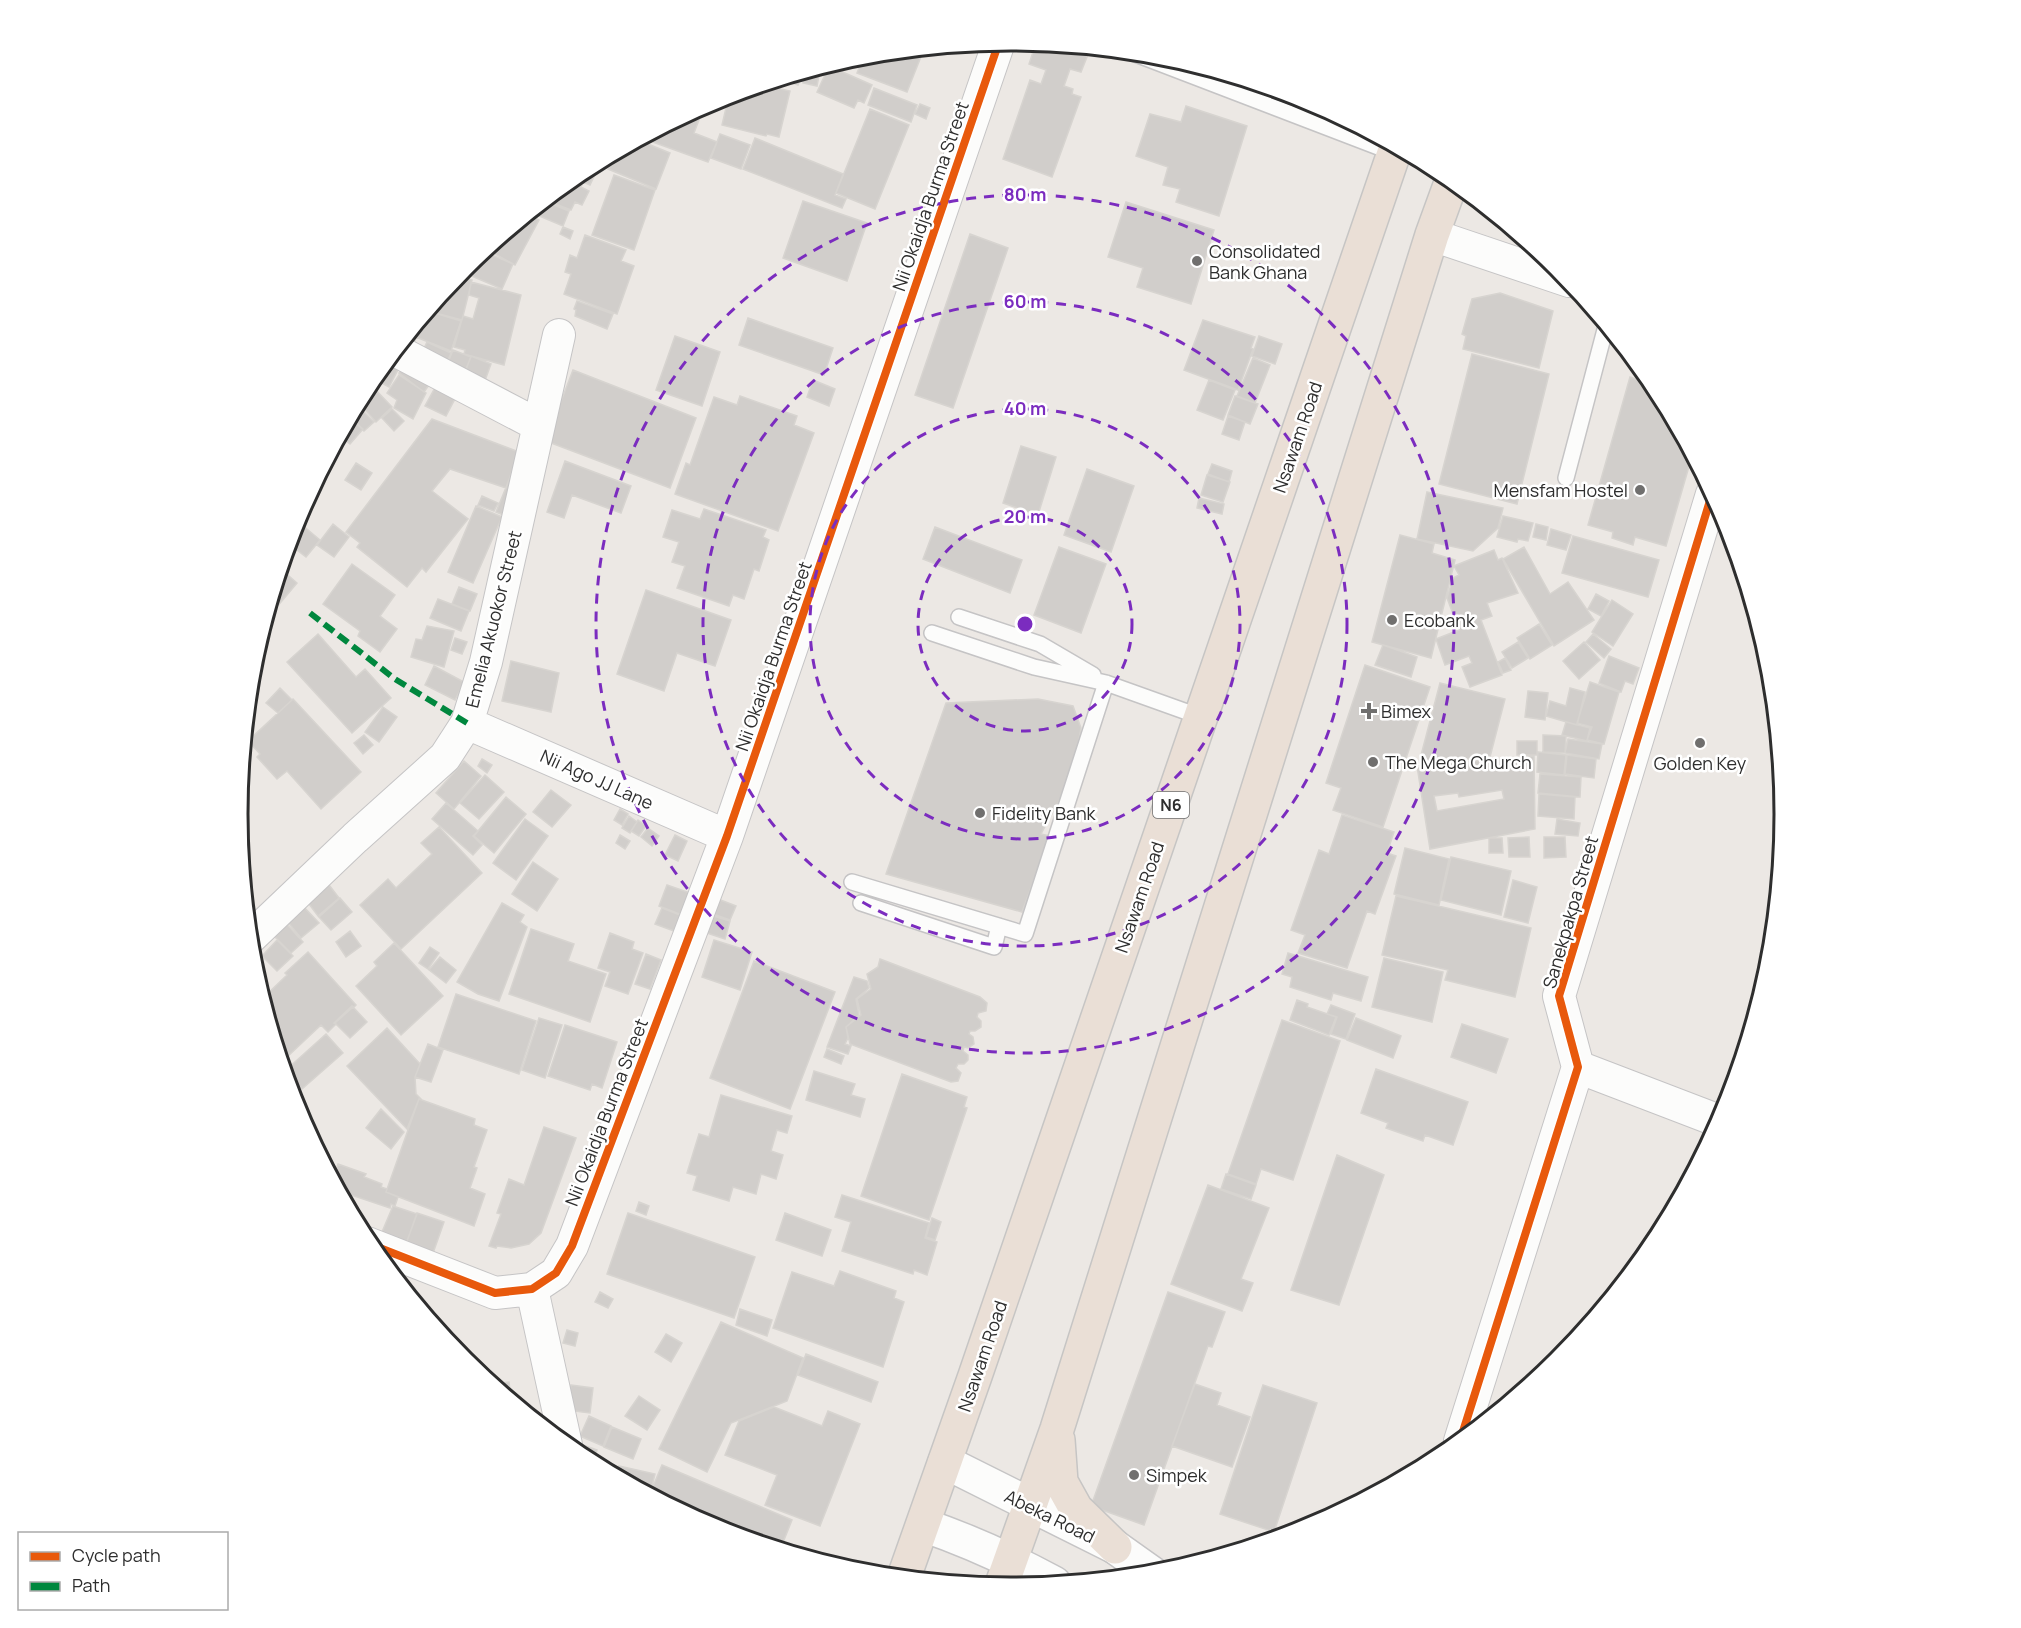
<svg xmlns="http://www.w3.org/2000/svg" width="2021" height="1628" font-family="Manrope,sans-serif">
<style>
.building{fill:#d1cecb;stroke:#d7d4d0;stroke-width:1.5;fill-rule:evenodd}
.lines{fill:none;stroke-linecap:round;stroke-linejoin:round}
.lane-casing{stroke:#c5c4c5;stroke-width:18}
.street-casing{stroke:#c5c4c5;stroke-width:34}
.secondary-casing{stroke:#c5c4c5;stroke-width:36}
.highway-casing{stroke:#c6c5c4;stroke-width:36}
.lane{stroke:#fcfcfb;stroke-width:15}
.street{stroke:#fcfcfb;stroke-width:32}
.secondary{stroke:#fcfcfb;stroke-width:33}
.highway{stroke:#eadfd6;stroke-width:33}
.quiet{stroke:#00873e;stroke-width:6;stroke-dasharray:12 6;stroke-linecap:butt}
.cycleway-casing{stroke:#fff;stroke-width:11}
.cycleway{stroke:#e8590c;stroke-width:8}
.ring{fill:none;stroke:#7b2cbf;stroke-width:3;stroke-dasharray:10 8}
.poi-dot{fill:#706f6e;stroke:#fff;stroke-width:2}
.labels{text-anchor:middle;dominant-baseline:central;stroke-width:5;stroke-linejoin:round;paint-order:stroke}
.shield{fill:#fff;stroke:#6d6d6d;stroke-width:1.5}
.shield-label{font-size:16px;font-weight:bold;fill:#2e2e2e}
.street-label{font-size:18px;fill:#2e2e2e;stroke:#fff}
.poi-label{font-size:18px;fill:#2e2e2e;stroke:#fff;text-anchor:start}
.rim{fill:none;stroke:#2e2e2e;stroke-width:3}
.centre{fill:#7b2cbf;stroke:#fff;stroke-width:3}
.ring-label{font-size:18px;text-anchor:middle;font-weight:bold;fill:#7b2cbf;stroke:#fff;stroke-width:5;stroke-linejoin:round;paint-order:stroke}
</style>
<rect width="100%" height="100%" fill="#ece8e4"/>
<path class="building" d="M1036,43l38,4 15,5 -8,20 -11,-3 -6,17 9,3 -1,5 9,3 -29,80 -49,-18 27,-79 11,4 5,-14 -17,-6z
M924,49l-17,43 -50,-19 7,-18z
M829,66l43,19 -8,18 -6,-3 -4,8 -37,-16z
M815,69l5,1 -3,16 -14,-3 2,-11z
M802,73l-4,12 -17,-6z
M763,85l27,6 -11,46 -12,-3 -1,2 -44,-11 7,-30z
M874,88l43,17 -6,17 -43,-17z
M705,104l-11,29 23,9 -9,20 -66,-24z
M920,104l10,4 -4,11 -11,-5z
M1186,106l61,20 -28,90 -43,-14 4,-13 -17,-4 5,-18 -32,-11 14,-42 31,8z
M870,109l39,16 -34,84 -39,-16z
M720,134l30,11 -9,24 -30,-11z
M755,138l88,36 -8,21 11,4 -4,9 -99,-39z
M638,140l32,13 -14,36 -48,-20 6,-16z
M589,166l8,4 -7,15 -7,-3 -2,5 8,4 -7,14 -7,-3 -4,8 -26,-10 36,-29z
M614,175l41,15 -21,60 -42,-15z
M544,201l25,10 -6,15 -33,-14z
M803,201l64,22 -20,58 -64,-23z
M1126,202l88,28 -23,74 -54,-17 6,-19 -35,-11z
M528,214l11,6 -24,45 -29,-16z
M563,227l10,4 -3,8 -10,-5z
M970,234l38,14 -55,160 -38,-13z
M585,235l41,15 -5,11 13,5 -17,48 -53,-20 7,-20 -6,-2 5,-17 7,3z
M483,251l30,13 -11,25 -42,-18z
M456,276l16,4 -10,40 -34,-9z
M471,282l50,13 -17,70 -40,-11 1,-4 -11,-3 9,-31 10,3 6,-21 -10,-3z
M1500,293l53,18 -14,57 -76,-19 3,-13 -4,-2 10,-35z
M577,301l36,13 -6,15 -32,-13 1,-6 -2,-1z
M428,311l33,10 -10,30 -35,-14z
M424,315l-11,31 -11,-4z
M748,318l85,30 -9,27 -85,-30z
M1203,320l52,17 -4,11 2,1 -15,41 -54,-20z
M675,336l45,16 -18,54 -46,-16z
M1259,336l23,8 -7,20 -23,-8z
M427,342l24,11 -7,17 -25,-11z
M453,350l18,7 -9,21 -17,-8z
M1472,354l77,20 -32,130 -78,-20z
M391,355l11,7 -13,25 -17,-9z
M471,356l20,8 -8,22 -20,-8z
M1253,358l17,7 -15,38 -18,-7z
M406,363l26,18 -8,11 -25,-19z
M573,370l123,48 -26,70 -124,-47z
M399,375l27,18 -13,26 -19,-11 3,-8 -10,-7z
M1630,377l24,8 38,71 -26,90 -31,-9 -2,8 -21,-7 1,-6 -25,-7z
M813,380l22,9 -6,17 -22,-9z
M1209,380l26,10 -12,30 -26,-10z
M437,384l20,11 -11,21 -21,-10z
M372,386l20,21 -16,15 -18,-20 4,-7z
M740,396l57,20 -3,9 20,8 -36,98 -103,-37 11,-31 4,2 24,-68 23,8z
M1235,396l23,8 -8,20 -22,-9z
M359,407l15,15 -10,9 -14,-14z
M392,409l12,12 -10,10 -12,-13z
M1228,416l17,6 -6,18 -17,-6z
M352,419l11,10 -13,15 -10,-8z
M432,419l87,33 -13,36 -56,-19 -18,22 36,28 -42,53 -4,-4 -15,19 -50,-40 3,-4 -14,-11z
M1021,446l35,11 -18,58 -35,-12z
M565,461l66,25 -10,27 -49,-18 -8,23 -17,-6z
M356,463l16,10 -11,17 -16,-10z
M1212,464l20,7 -3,11 -21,-8z
M1087,469l47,17 -23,66 -47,-17z
M1207,475l23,7 -7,20 -22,-7z
M509,480h5l-8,36 -10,-4z
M1427,492l76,16 -5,20 -25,23 -56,-12z
M482,496l16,7 -4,8 -16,-6z
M1199,498l25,6 -2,10 -25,-6z
M476,506l26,11 -29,66 -25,-11z
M704,509l62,21 -3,7 6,3 -10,31 -5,-2 -10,30 -11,-4 -4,11 -52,-18 8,-22 -13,-4 7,-20 -16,-5 9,-27 28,9z
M1503,516l30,7 -5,18 -10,-2 -1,3 -20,-5z
M301,524l19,16 -14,17 -18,-14z
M333,524l16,13 -15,20 -17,-12z
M1536,524l12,3 -2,13 -13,-3z
M935,527l87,33 -12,33 -87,-34z
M1551,529l20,6 -5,15 -19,-5z
M1400,535l34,9 -2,9 23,7 -24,98 -59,-16z
M1573,536l86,24 -11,37 -86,-24z
M1059,547l47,17 -25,69 -47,-18z
M1524,547l26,47 18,-12 26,38 -40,26 -51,-87z
M1494,550l4,10 4,-2 16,35 -31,10 5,13 -11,4 21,55 -32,12 -8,-20 10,-4 -3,-7 -24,9 -9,-26 23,-9 -12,-32 6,-20 6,-3 -5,-9z
M352,564l43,31 -15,21 17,13 -17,23 -22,-16 2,-5 -37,-27z
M281,569l16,14 -21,25 -6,-5z
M459,587l18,7 -7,17 -18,-7z
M646,590l85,30 -16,46 -38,-13 -13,38 -47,-17z
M1596,594l13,7 -8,15 -13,-7z
M438,599l31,12 -8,20 -31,-13z
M1612,600l21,14 -20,32 -21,-14z
M1539,624l13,21 -22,14 -13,-21z
M427,626l27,5 -10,36 -33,-10 5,-18 6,1z
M318,634l38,43 9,-8 26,29 -39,35 -65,-71z
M1593,634l18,15 -7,9 -18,-16z
M455,638l12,4 -5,12 -11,-4z
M1518,642l10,16 -16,10 -10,-16z
M1584,642l16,18 -21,19 -16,-18z
M1383,645l34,12 -6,20 -36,-12z
M1609,656l30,12 -6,16 -8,-3 -4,11 -22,-9z
M1505,658l6,12 -8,3 -5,-11z
M511,661l48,12 -8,39 -49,-11z
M1365,665l65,22 -47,140 -50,-17 8,-22 -15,-5z
M434,666l30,16 -9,18 -30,-15z
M1590,682l29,10 -15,52 -17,-4 5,-13 -15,-4z
M1440,683l65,16 -15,58 -71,6z
M280,688l12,12 -14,13 -12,-10z
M1570,688l15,4 -8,33 -31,-9 4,-15 16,5z
M1528,691l20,2 -3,27 -20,-3z
M293,699l68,73 -40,37 -34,-38 -10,8 -20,-22 3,-3 -12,-13z
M1038,699l35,7 8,22 -12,64 -4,-2 -24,44 9,2 -28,76 -136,-38 60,-171z
M383,707l14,10 -18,25 -14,-10z
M1566,722l24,6 -3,13 -25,-6z
M364,735l9,10 -10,9 -9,-11z
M1543,735l23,1 -1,17 -22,-1z
M1568,739l34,5 -3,15 -34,-6z
M1517,741h20v14h-20z
M1538,752l28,3 -2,20 -27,-3z
M1567,755l29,4 -2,19 -29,-4z
M1534,756l1,73 -105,20 -13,-83zM1502,790l2,9 -67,12 -3,-15 24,-3 1,4z
M482,759l10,6 -5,8 -9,-7z
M464,761l17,15 -27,33 -18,-16z
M1540,774l41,3 -1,20 -42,-4z
M485,775l19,17 -25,27 -19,-16z
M551,790l20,15 -19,22 -19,-15z
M1539,794l36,3 -1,22 -36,-3z
M506,797l20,17 -32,39 -20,-17z
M446,803l32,28 -5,5 9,9 -9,10 -41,-36z
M620,809l8,5 -6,11 -8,-5z
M1342,815l52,17 -7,21 9,3 -21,58 -8,-3 -20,57 -49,-15 7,-18 -14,-5 28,-80 10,4z
M629,816l8,6 -7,11 -8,-5z
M525,819l23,17 -32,44 -23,-17z
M1557,819l23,4 -2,13 -23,-2z
M638,820l8,6 -7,10 -8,-5z
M439,827l43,46 -81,76 -41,-44 28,-26 8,9 36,-34 -11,-11z
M648,828l11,8 -7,10 -11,-9z
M620,835l10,6 -5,8 -9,-6z
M675,835l12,6 -9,20 -13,-6z
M1529,837l1,20h-21l-1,-19z
M1544,837h21l1,20 -22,1z
M1489,838h13l1,15h-14z
M1405,848l44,11 -10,46 -45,-11z
M1451,857l60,14 -10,44 -60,-15z
M533,862l25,17 -21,32 -25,-17z
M1513,880l24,7 -9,36 -24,-6z
M326,881l13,17 -21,18 -12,-16z
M667,885l23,8 -8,22 -23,-9z
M1396,896l135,32 -16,69 -70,-17 3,-10 -66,-15z
M340,898l12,14 -21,18 -12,-13z
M718,899l18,7 -6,14 -17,-6z
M502,903l22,12 -4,7 7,5 -28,74 -21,-7 -21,-12z
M303,906l16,17 -18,15 -15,-18z
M662,908l18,7 -6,16 -19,-7z
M710,915l20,6 -5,18 -21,-7z
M285,922l18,20 -12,11 -19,-19z
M531,929l43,15 -6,17 38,13 -16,48 -81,-28z
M350,931l11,15 -15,11 -10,-15z
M610,933l24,9 -2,7 11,4 -15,41 -23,-8 5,-14 -12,-4z
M277,940l16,16 -16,15 -15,-15z
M714,940l38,12 -12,38 -38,-13z
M394,943l49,53 -42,39 -45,-49 21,-20 -3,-4z
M430,947l9,6 -11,16 -9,-6z
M308,952l48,53 -2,2 -2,-1 -18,17 2,1 -8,8 -7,-7 -35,33 -9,-10 -15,-49 25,-24 -2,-2z
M1288,953l80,24 -7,24 -28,-8 -2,7 -41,-13 2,-10 -10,-3z
M646,954l15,6 -11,29 -15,-5z
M440,957l16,13 -10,13 -17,-13z
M1384,958l59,14 -11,50 -60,-15z
M880,959l100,38 7,6 -1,8 -8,2 -1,4 4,4v6l-6,4h-5l-1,3 4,3 1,7 -6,4 -4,-1 -1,4 5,4v5l-4,4h-6l-2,4 5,5 -3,8 -7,1 -101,-38 -4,-17 15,-12 -4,-16 14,-10 -4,-15 11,-7z
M754,961l81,31 -45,117 -80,-31z
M854,977l13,4 2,7 -13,11 3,16 -13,12 2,11 -3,6 6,2 -3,8 -21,-7z
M456,994l80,27 -17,53 -81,-27z
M1297,1000l11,4 -1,3 29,10 -7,18 -39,-15z
M1331,1005l24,9 -9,25 -15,-5 6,-17 -10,-3z
M353,1007l14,15 -17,16 -15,-15z
M539,1018l23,7 -17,53 -23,-8z
M1356,1018l45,18 -8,22 -46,-18z
M1282,1020l58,21 -47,139 -32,-11 -5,15 -28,-10z
M1462,1024l46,15 -12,34 -45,-16z
M565,1025l52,17 -15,46 -10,-4 -2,6 -42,-14z
M387,1028l33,36 -5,13 1,17 6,6 -3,-1 -12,30 -60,-63z
M326,1034l17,19 -41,36 -16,-19z
M428,1044l15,6 -12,32 -16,-5z
M827,1049l17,7 -3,8 -17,-7z
M1376,1069l92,33 -15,43 -28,-10 -2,6 -37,-13 2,-5 -27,-10z
M814,1071l41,13 -4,11 14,4 -5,18 -54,-17z
M902,1074l65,23 -3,10 3,1 -38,112 -68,-24z
M721,1095l71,21 -5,17 -10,-3 -6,21 12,4 -7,24 -15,-5 -5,20 -23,-7 -4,14 -36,-11 4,-14 -10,-3 12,-39 10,3z
M419,1099l56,20 -1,6 13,5 -13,37 3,1 -7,20 15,6 -11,32 -88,-34z
M381,1109l23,23 -13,17 -25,-21z
M544,1127l32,11 -35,95 -12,11 -18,4 -14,-2 -1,2 -7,-2 12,-32 -4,-1 12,-34 15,6z
M1337,1155l47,20 -45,130 -48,-15z
M338,1164l28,10 -2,3 18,7 -1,3 6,2 -1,3 12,5 -3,9 -4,-2 -1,4 -51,-17 -6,-12z
M1226,1174l30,11 -5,14 -30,-10z
M1208,1185l61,23 -28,71 12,4 -11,28 -71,-27z
M842,1195l87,28 -4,15 12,4 -10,33 -13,-5 -1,4 -71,-23 9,-29 -16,-5z
M639,1202l10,4 -3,9 -10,-4z
M393,1206l24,8 -13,35 -25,-10z
M417,1213l27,9 -12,34 -27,-9z
M628,1213l127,44 -21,61 -127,-44z
M785,1213l46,17 -9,26 -46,-16z
M932,1218l9,4 -6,18 -9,-3z
M840,1271l56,20 -2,7 10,4 -21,65 -110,-39 19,-56 42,14z
M600,1292l13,7 -5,9 -13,-6z
M1168,1292l57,20 -13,35 -4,-1 -64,179 -53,-19z
M740,1309l32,11 -5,16 -31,-11z
M721,1322l82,36 -16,43 -56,22 -24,49 -48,-23z
M567,1330l11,3 -3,13 -12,-3z
M666,1334l16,9 -11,19 -16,-10z
M806,1354l72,28 -7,20 -73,-27z
M509,1382l2,17 -20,-15z
M1195,1384l26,9 -4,12 33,12 -18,50 -60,-21z
M571,1385l22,3 -3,25 -23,-3z
M1263,1385l54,18 -43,129 -54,-18z
M639,1396l21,14 -13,20 -22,-14z
M774,1407l48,19 6,-15 32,13 -40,102 -55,-21 12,-30 -52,-20 14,-34z
M589,1416l22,10 -8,20 -23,-10z
M612,1427l29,12 -8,20 -29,-12z
M580,1444l17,6 -4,14 -16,-10z
M662,1465l130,55 -10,25 7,3 -1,3 -74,-23 -46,-24 2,-5 -19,-8z
M619,1466l36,8 -5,20 -34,-18z"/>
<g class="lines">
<g class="lane-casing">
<path id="lane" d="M1133,53l261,100
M1566,478l40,-152
M959,617l81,27 53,31
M932,633l102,34 72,16 95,34
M852,882l173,52 81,-251
M861,903l133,44 5,-21"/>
</g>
<g class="street-casing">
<path id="street" d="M1432,235l137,46
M395,350l143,75
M467,723l260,113
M249,939l106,-101 90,-81 22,-34 19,-61 73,-327
M1578,1067l141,54
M367,1243l128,50 37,-4 24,-16 16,-27 155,-410 272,-794
M532,1289l34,156
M1460,1441l118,-374 -19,-71 153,-502"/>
</g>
<g class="secondary-casing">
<path id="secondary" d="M945,1462l170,85 38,27
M923,1525c47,16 88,35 131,58"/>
</g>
<g class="highway-casing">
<path id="highway" d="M1058,1440l3,42 15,27 39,38
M904,1577l71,-201 421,-1229
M1001,1587l56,-158 375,-1194 20,-55"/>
</g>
<use href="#lane" class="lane"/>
<use href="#street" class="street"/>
<use href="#secondary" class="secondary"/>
<use href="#highway" class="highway"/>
<path class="quiet" d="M310,613l85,66 72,44"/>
<g class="cycleway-casing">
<path id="cycleway" d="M367,1243l128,50 37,-4 24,-16 16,-27 155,-410 272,-794
M1460,1441l118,-374 -19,-71 153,-502"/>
</g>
<use href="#cycleway" class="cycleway"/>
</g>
<g class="ring">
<circle cx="1025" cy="624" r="107"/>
<circle cx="1025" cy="624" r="215"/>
<circle cx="1025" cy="624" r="322"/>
<circle cx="1025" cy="624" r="429"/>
</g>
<g class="poi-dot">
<circle cx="1197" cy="261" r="6"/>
<circle cx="1640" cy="490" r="6"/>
<circle cx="1392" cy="620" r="6"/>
<path d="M1366 702h6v6h6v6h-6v6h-6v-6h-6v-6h6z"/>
<circle cx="1700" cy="743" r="6"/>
<circle cx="1373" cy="762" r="6"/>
<circle cx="980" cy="813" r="6"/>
<circle cx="1134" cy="1475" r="6"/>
</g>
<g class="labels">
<rect class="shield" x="1153" y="792" width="36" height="26" rx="4.5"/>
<g class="shield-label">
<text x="1171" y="805">N6</text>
</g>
<g class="street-label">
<text transform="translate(930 196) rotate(-71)">Nii Okaidja Burma Street</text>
<text transform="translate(1297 437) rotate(-71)">Nsawam Road</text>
<text transform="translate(493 619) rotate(-76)">Emelia Akuokor Street</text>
<text transform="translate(773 656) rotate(-71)">Nii Okaidja Burma Street</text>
<text transform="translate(597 779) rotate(24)">Nii Ago JJ Lane</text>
<text transform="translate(1139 897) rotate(-71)">Nsawam Road</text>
<text transform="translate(1570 912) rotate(-74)">Sanekpakpa Street</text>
<text transform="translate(606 1112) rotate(-69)">Nii Okaidja Burma Street</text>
<text transform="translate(982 1356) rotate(-71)">Nsawam Road</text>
<text transform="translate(1050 1516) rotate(26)">Abeka Road</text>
</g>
<g class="poi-label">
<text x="1209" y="251">Consolidated<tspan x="1209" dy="21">Bank Ghana</tspan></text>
<text x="1628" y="490" text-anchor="end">Mensfam Hostel</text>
<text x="1404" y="620">Ecobank</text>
<text x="1381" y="711">Bimex</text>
<text x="1385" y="762">The Mega Church</text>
<text x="1700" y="763" text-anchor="middle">Golden Key</text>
<text x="992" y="813">Fidelity Bank</text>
<text x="1146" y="1475">Simpek</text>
</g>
</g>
<path d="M0 0H2021V1628H0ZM248 814a763 763 0 1 1 1526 0a763 763 0 1 1-1526 0Z" fill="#fff" fill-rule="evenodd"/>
<path class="rim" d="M248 814a763 763 0 1 1 1526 0a763 763 0 1 1-1526 0Z"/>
<circle cx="1025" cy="624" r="9" class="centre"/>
<g class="ring-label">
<text x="1025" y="201">80 m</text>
<text x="1025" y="308">60 m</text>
<text x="1025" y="415">40 m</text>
<text x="1025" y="523">20 m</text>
</g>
<rect x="18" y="1532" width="210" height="78" fill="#ffffff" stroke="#ababab" stroke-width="1.5"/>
<rect x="30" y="1552" width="30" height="9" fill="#e8590c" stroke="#ababab" stroke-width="1.5"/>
<text x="72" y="1562" font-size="18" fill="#2e2e2e">Cycle path</text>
<rect x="30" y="1582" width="30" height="9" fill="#00873e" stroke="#ababab" stroke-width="1.5"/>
<text x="72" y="1592" font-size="18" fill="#2e2e2e">Path</text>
</svg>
